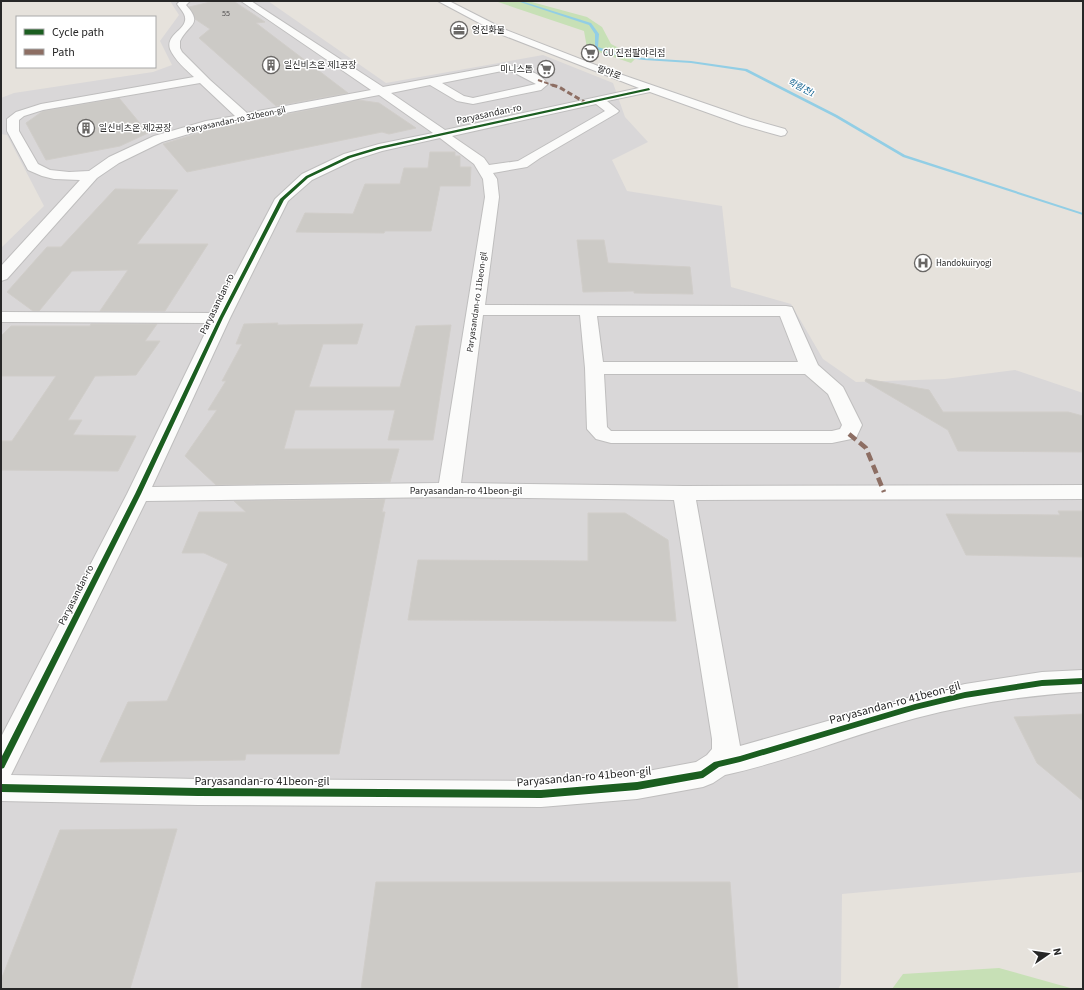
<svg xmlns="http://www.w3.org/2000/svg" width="1084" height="990" font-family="'Source Sans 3','Noto Sans KR',sans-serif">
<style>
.industrial{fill:#d9d7d8}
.green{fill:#c7e0b6}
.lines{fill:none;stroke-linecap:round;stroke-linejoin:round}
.stream{fill:#92cee5;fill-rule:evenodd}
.building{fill:#cccac6;stroke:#d0cdc9}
.minor-casing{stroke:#bfbebe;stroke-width:2}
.minor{fill:#fbfbfa;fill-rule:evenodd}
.quiet-far2{stroke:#8d6e63;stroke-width:2;stroke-dasharray:4.5 2;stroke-linecap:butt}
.quiet-far1{stroke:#8d6e63;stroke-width:3;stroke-dasharray:5.5 3;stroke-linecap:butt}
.quiet{stroke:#8d6e63;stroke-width:4.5;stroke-dasharray:9 4.5;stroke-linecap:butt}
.cycleway-casing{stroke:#fff;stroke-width:2}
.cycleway{fill:#1b5e20;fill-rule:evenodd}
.labels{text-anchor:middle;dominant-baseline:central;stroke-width:3;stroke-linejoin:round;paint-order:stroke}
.number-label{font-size:8px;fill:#515050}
.far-poi-label{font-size:9px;fill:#272727;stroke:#fff;text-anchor:start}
.far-street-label{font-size:9px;fill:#272727;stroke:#fff}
.far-water-label{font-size:9px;font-style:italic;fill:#126290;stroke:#fff}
.street-label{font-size:10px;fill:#272727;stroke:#fff}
.near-street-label{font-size:12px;fill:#272727;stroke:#fff}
</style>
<rect width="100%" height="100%" fill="#e6e2dc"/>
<path class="industrial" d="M170,1h98l118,82 157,-28 70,28 12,34 23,25 -36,18 15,31 95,15 9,81 60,17 32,55 33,23 89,-3 70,-9 68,23v479l-241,22 -1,90 -3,5h-837v-741l43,-42 -37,-71 -6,-1v-36l13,-5 139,-21 19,-7 -12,-24 19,-26z"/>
<path class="green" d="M495,1h33l59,16 15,10 9,17 26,13 -6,6 -44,-15 -3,-17z
M999,968l75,21h-182l11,-15z"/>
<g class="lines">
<path class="stream" d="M517,1h4l70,22 8,11 -1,13 24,8 22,3 47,3 56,8 90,46 68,40 178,58v2l-180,-58 -68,-40 -90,-46 -54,-8 -47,-3 -22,-3 -27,-8v-15l-6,-9z"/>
</g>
<path class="building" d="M215,1l20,1 30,20 -9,1 92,70 -72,13 -77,-68 11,-9 -15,-10 -6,-12z
M119,98l29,35 -28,13 -74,14 -20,-37 17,-12z
M358,100l21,3 37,25 -27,6 -7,-2 -195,40 -24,-28 49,-15z
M430,152h25v4h5v11h11l-1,19h-30l-9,45h-46l-1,2 -88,-1 9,-19 48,1 12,-30h35l4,-16h24z
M115,189l63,1 -41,54h71l-43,67h-65l28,-41 -56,1 -33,40h-6l-26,-19 40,-45h14z
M577,240h27l4,23 82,4 3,27 -59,-1v-2l-51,1z
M278,323l-1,2 86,-1 -6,20h-34l-14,43h91l16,-61 35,-1 -18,115h-45l7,-30h-100l-11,39h115l-9,33 -174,3 -31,-29 32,-46h-9l18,-29h-4l20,-37h-6l8,-20z
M91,324h66l-12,17h15l-24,34 -41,1 -27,44h14l-9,15 63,1 -18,35 -117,-1v-29h11l44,-65h-55v-40l10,-10h79z
M866,379l63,11 14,22h125l15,4v36l-125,-1 -10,-21 -83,-49z
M385,499l-3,13h3l-46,242h-93l-1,6 -145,2 28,-60 39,-1 61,-137 -24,-11h-22l17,-41h47l-12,-11z
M1058,511h25v46l-117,-2 -20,-41 114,1z
M588,513h37l43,27 8,81 -268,-1 10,-60 170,1z
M1083,714v87l-46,-38 -23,-46z
M177,829l-47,160h-129v-9l59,-150z
M376,882h354l8,107h-377z"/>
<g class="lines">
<g class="minor-casing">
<path id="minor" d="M180,1h10l-4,4c18,20 2,19 -6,36v7l2,4 28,28 37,33 124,-23 -130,-89h10l132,86 119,-22c15,1 37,6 46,19l-7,6 -68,14 -16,-3 -27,-16 -39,8 54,37 194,-42 -139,-54 -62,-33h11l57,29 105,41 139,48 35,10 2,3 -2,3 -4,1 -39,-11 -92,-33 -43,9 12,10 -2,2 -77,45 -13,9 -34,6 4,6 2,18 -14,108 301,1 6,1 26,58 25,22 19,38 -6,13 -24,5h-221l-15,-4 -9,-10 -2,-61 -5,-53h-97l-22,168 223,3 399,-1v14l-387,1 44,246 175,-50 50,-12 77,-12 41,-2v22c-57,3 -112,12 -167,26 -64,17 -127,43 -191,57l-12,8 -10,4 -66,12 -96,8 -343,-2 -197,-4v-64l126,-243 83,-171 -209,-1v-10l214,1 60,-114 27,-25 42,-20 35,-10 54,-11 -54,-38 -167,32 -50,15 -43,21 -22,15 -90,101 -6,2v-15l79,-86 -26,-1 -12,-3 -14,-6 -21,-39v-12l9,-7 25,-8 153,-27c-8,-7 -20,-18 -24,-28 -5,-16 21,-20 14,-35 -2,-4 -5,-7 -7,-10zM502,71l11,1 23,12 -63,14 -9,-2 -22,-13zM200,83l35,33 -29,5 -52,15 -45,21 -20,14 -20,1 -19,-2 -12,-6 -19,-33v-11l5,-4 19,-6zM596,104l9,7 -87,50 -29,4 -5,-7 -32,-22zM440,138l34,26 9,15 2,18 -46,286 -287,4 78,-169 58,-117 24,-21 42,-20 28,-9zM597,316h183l18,46h-195zM604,374h201l23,20 14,31 -2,4 -8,2h-221l-4,-4zM449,497l225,3 38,239v10l-5,6 -11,7 -59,11 -96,8 -343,-2 -187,-4 135,-274z"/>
</g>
<use href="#minor" class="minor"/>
<path class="quiet-far2" d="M538,80l17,6"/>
<path class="quiet-far1" d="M552,85l7,2 27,16"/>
<path class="quiet" d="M849,434l17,14 18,44"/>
<g class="cycleway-casing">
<path id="cycleway" d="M649,88l1,2 -270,59 -30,9 -42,20 -24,22 -61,118 -82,176 -137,274 -3,1v-11l134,-264 84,-176 61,-119 26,-23 42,-20 30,-9z
M1083,678v6l-41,2 -77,12 -50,12 -175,52 -21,5 -16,11 -66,12 -96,8 -343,-2 -197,-4v-8l197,4 343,2 96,-8 64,-11 13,-9 26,-6 175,-52 50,-12 77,-12z"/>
</g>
<use href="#cycleway" class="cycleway"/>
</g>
<defs>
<g id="office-ring" transform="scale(0.9)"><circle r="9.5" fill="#fff" stroke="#6a6866" stroke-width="1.5"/><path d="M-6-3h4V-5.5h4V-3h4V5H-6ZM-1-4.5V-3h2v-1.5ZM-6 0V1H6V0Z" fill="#6a6866"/></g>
<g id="supermarket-ring" transform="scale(0.9)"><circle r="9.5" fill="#fff" stroke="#6a6866" stroke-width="1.5"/><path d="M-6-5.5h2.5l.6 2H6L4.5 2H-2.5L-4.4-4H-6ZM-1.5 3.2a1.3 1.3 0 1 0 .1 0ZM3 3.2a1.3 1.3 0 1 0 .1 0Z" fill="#6a6866"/></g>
<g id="building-ring" transform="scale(0.9)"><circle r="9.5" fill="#fff" stroke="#6a6866" stroke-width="1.5"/><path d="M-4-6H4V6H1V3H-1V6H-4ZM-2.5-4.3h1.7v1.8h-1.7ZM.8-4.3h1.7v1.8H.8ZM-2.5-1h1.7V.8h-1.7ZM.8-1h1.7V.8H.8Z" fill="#6a6866"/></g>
<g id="hospital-ring" transform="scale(0.9)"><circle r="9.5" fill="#fff" stroke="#6a6866" stroke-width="1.5"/><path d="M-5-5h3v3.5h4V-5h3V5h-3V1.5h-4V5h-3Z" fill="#6a6866"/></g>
</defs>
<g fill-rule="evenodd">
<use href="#office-ring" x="459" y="30"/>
<use href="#supermarket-ring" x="590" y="53"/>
<use href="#building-ring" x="271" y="65"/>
<use href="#supermarket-ring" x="546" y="69"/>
<use href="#building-ring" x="86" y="128"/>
<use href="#hospital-ring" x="923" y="263"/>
</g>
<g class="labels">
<g class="number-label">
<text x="226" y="13">55</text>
</g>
<g class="far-poi-label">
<text x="472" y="30">영진화물</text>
<text x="603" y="53">CU 진접팔야리점</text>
<text x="284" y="65">일신비츠온 제1공장</text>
<text x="533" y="69" text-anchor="end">미니스톱</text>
<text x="99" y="128">일신비츠온 제2공장</text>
<text x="936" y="263">Handokuiryogi</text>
</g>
<g class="far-street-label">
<text transform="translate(609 73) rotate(21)">팔야로</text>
<text transform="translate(236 120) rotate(-12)">Paryasandan-ro 32beon-gil</text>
<text transform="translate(477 302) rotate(-82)">Paryasandan-ro 11beon-gil</text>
</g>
<g class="far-water-label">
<text transform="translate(801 88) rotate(27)">학림천1</text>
</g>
<g class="street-label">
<text transform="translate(489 114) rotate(-12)">Paryasandan-ro</text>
<text transform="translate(217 304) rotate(-64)">Paryasandan-ro</text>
<text x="466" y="491">Paryasandan-ro 41beon-gil</text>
<text transform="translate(76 595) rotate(-63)">Paryasandan-ro</text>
</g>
<g class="near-street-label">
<text transform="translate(895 703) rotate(-15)">Paryasandan-ro 41beon-gil</text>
<text transform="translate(584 777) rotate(-5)">Paryasandan-ro 41beon-gil</text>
<text x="262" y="781">Paryasandan-ro 41beon-gil</text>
</g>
</g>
<rect width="1084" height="990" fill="none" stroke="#272727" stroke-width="4"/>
<rect x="16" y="16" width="140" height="52" fill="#ffffff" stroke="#a9a9a9"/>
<rect x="24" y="29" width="20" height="6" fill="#1b5e20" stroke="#a9a9a9"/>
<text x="52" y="36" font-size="12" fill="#272727">Cycle path</text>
<rect x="24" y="49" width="20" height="6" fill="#8d6e63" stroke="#a9a9a9"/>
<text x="52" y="56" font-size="12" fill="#272727">Path</text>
<g transform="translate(1048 954) rotate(77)" stroke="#ffffff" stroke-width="3" paint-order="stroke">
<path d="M0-3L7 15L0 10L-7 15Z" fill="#272727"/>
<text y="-6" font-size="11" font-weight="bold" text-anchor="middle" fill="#272727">N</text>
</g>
</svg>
